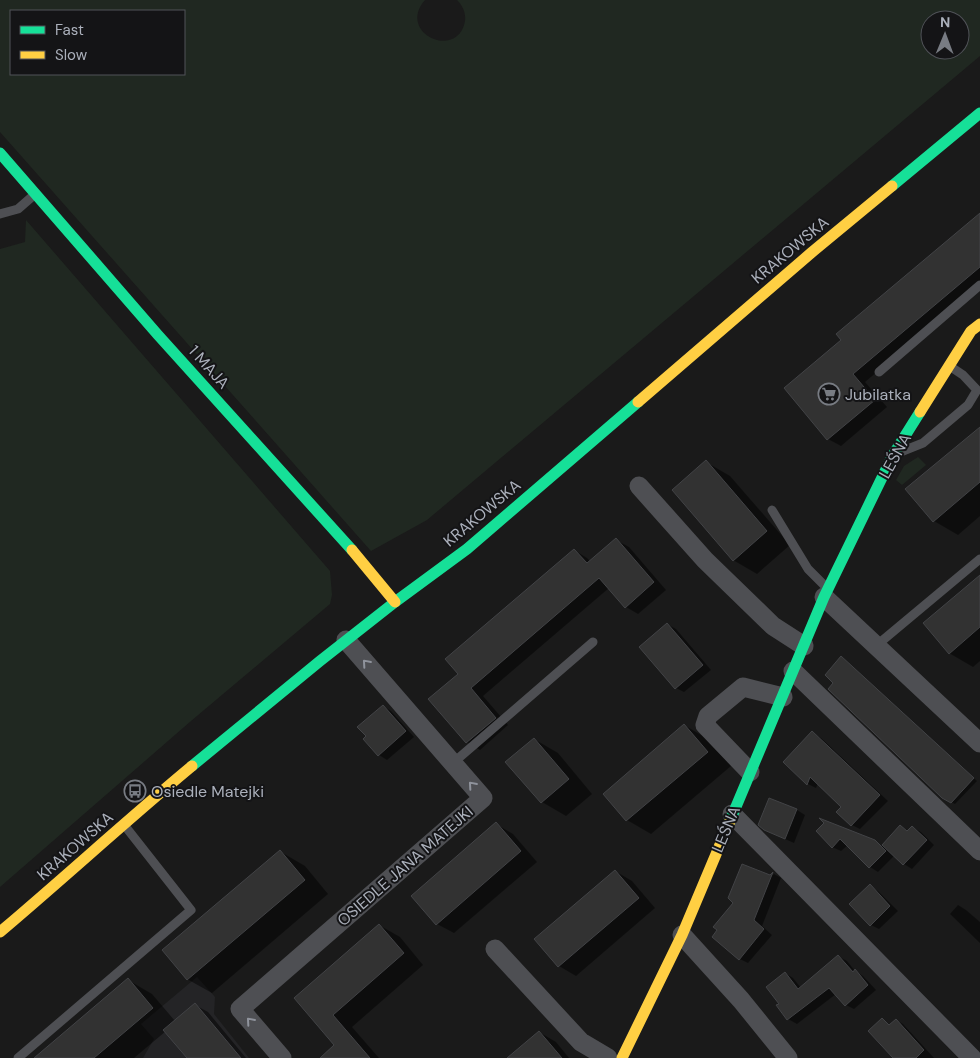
<svg xmlns="http://www.w3.org/2000/svg" width="980" height="1058" font-family="'DM Sans',sans-serif">
<style>
.built{fill:#242426}
.green{fill:#202821;fill-rule:evenodd}
.shadow{fill:#0007}
.building{fill:#323232;stroke:#424346}
.lines{fill:none;stroke-linecap:round;stroke-linejoin:round}
.lane{stroke:#4e4f53;stroke-width:9}
.street{stroke:#4e4f53;stroke-width:19}
.fast{stroke:#16e098;stroke-width:11}
.slow{stroke:#ffcf43;stroke-width:11}
.oneway{stroke:#8f939c}
.labels{text-anchor:middle;dominant-baseline:central;stroke-width:4;stroke-linejoin:round;paint-order:stroke}
.street-label{font-size:16px;fill:#abb0bb;stroke:#141416}
.poi-label{font-size:16px;fill:#abb0bb;stroke:#141416;text-anchor:start}
</style>
<rect width="100%" height="100%" fill="#1a1a1a"/>
<path class="built" d="M197,977l18,20 -1,17 35,44h-106l11,-19 -13,-15z"/>
<path class="green" d="M0,0h425c-29,33 33,61 40,21 1,-8 -2,-15 -8,-21h523v56l-553,464 -56,31 -371,-419zM11,11h173v63h-173zM930,20h30v30h-30z
M26,220l304,351 2,24 -2,9 -139,117 -191,166v-638l25,-7z
M918,457l8,8 -24,20 -6,-5 8,-14z"/>
<path class="shadow" d="M980,217v68l-115,97 22,25 -46,39 -13,-7 15,-99z
M980,428v88l-22,19 -24,-14z
M706,462l24,14 60,69 -33,29 -24,-14z
M616,540l13,7 37,43 -28,24 -12,-7 -17,-19 -126,108 25,29 -28,25 -13,-8 -37,-43 30,-25 114,-124 13,8 4,4z
M980,577v84l-7,6 -24,-14z
M667,624l9,5 35,41 -27,22 -8,-4z
M842,658l3,2 132,121 -22,23 -13,-7 -107,-114z
M383,706l8,5 23,26 -27,23 -8,-5z
M684,725l24,14 23,27 -80,68 -24,-14 -22,-26z
M812,733l9,5 67,63 -28,28 -8,-4 -9,-18 -25,-24 -2,5 -8,-4 -24,-22z
M534,739l24,14 34,41 -26,22 -24,-14z
M770,800l27,10 8,5 -11,28 -20,-9 -10,-5z
M496,824l17,10 24,28 -83,71 -17,-9z
M901,827l8,4 3,-4 9,5 13,13 -22,24 -8,-5 -9,-9 -17,17 -8,-5 -22,-22 -7,6 -9,-4 -14,-16 56,11 8,4z
M281,852l24,14 23,28 -116,99 -25,-14z
M615,871l17,10 23,27 -79,68 -17,-10z
M774,874l7,4 -19,48 10,9 -24,28 -8,-4 -5,-56z
M870,886l8,5 20,20 -19,18 -8,-4z
M958,905l8,5 14,12v21l-30,-29z
M379,925l21,12 23,28 -71,62 27,31h-56l13,-13 -41,-47z
M838,956l9,5 8,10 8,5 13,14 -22,19 -8,-4 -10,-11 -39,30 -9,-5 -10,-13 2,-2 5,-31 8,5 8,10z
M128,980l24,14 23,27 20,-16 13,7 38,46h-58l-22,-27 -32,27h-98z
M882,1020l8,5 6,-5 7,4 31,34h-39z
M539,1032l17,10 13,16h-60z"/>
<path class="building" d="M980,213v54l-127,107 22,26 -48,40 -43,-52 57,-48 -5,-6z
M980,427v55l-47,40 -28,-33z
M706,460l61,71 -34,30 -61,-71z
M616,538l38,44 -29,26 -26,-30 -128,110 25,30 -30,25 -38,-44 30,-25 -13,-15 129,-110 13,14z
M980,575v52l-31,27 -26,-31z
M667,623l36,42 -28,24 -36,-42z
M841,656l133,122 -23,25 -9,-5 -114,-109 5,-6 -8,-8z
M383,705l23,26 -28,25 -15,-17 3,-3 -9,-9z
M684,724l24,28 -82,69 -23,-27z
M812,731l68,64 -29,31 -15,-14 5,-5 -31,-30 -3,8 -24,-23z
M534,738l35,41 -28,24 -36,-41z
M769,798l28,11 -12,30 -21,-9 -6,-5z
M819,818l56,22 11,11 -17,17 -29,-29 -8,9 -16,-17 8,-8z
M496,822l25,29 -85,74 -25,-29z
M900,825l7,6 5,-5 15,14 -24,25 -21,-20z
M280,850l25,30 -118,100 -25,-30z
M742,864l28,11 3,-3 -19,48 10,9 -25,31 -27,-23 5,-7 -4,-3 20,-24 -5,-5z
M615,870l24,28 -81,69 -24,-28z
M870,884l20,22 -20,20 -21,-22z
M379,924l25,29 -71,62 37,43h-50l14,-13 -40,-47z
M838,955l15,17 2,-3 13,16 -23,21 -16,-18 -42,32 -11,-15 3,-1 -13,-17 19,-15 13,17z
M128,978l25,30 -59,50h-60z
M195,1003l46,55h-54l-24,-28z
M882,1018l7,7 7,-6 28,31 -8,8h-23l-25,-27z
M539,1031l23,27h-55z"/>
<g class="lines">
<path class="lane" d="M0,214l18,-5 16,-14
M879,372l101,-87
M903,451l20,-8 45,-38 9,-15 -14,-15 -12,-8
M772,510l36,59 18,18
M877,645l103,-86
M453,763l140,-121
M18,1058l173,-148 -66,-84"/>
<path class="street" d="M639,486l66,74 68,66 31,20
M824,597l156,146
M793,671l187,180
M750,772l-45,-47 3,-9 35,-29 40,10
M732,814l240,244
M682,935l59,65 47,58
M495,949l86,93 27,16
M282,1058l-42,-49 243,-211 -137,-158"/>
<path class="fast" d="M0,153l158,182 194,215
M892,186l88,-73
M192,766l128,-105 75,-59 72,-53 171,-147
M730,821l94,-224 69,-142 27,-43"/>
<path class="slow" d="M638,402l173,-149 81,-67
M920,412l51,-81 9,-7
M352,550l43,52
M0,932c65,-55 127,-112 192,-166
M622,1058l60,-123 48,-114"/>
</g>
<defs><path id="oneway-chevron" d="M-2-3.5L2.5 0L-2 3.5" fill="none" stroke-width="1.6" stroke-linecap="round" stroke-linejoin="round" transform="scale(1.25)"/></defs>
<g class="oneway">
<use href="#oneway-chevron" transform="translate(366 663) rotate(-131)"/>
<use href="#oneway-chevron" transform="translate(472 785) rotate(-131)"/>
<use href="#oneway-chevron" transform="translate(250 1021) rotate(-131)"/>
</g>
<defs>
<g id="supermarket-ring" transform="scale(1.125)"><circle r="9.5" fill="#141416" stroke="#787c83" stroke-width="1.5"/><path d="M-6-5.5h2.5l.6 2H6L4.5 2H-2.5L-4.4-4H-6ZM-1.5 3.2a1.3 1.3 0 1 0 .1 0ZM3 3.2a1.3 1.3 0 1 0 .1 0Z" fill="#787c83"/></g>
<g id="bus-ring" transform="scale(1.125)"><circle r="9.5" fill="#141416" stroke="#787c83" stroke-width="1.5"/><path d="M-5-6H5V4H4V6H2V4H-2V6H-4V4H-5ZM-3.5-4V0h7V-4ZM-3.5 1.2v1.5H-2V1.2ZM2 1.2v1.5H3.5V1.2Z" fill="#787c83"/></g>
</defs>
<g fill-rule="evenodd">
<use href="#supermarket-ring" x="829" y="394"/>
<use href="#bus-ring" x="135" y="791"/>
</g>
<g class="labels">
<g class="street-label">
<text transform="translate(790 250) rotate(-40)">KRAKOWSKA</text>
<text transform="translate(209 367) rotate(48)">1 MAJA</text>
<text transform="translate(895 456) rotate(-61)">LEŚNA</text>
<text transform="translate(482 513) rotate(-40)">KRAKOWSKA</text>
<text transform="translate(726 829) rotate(-67)">LEŚNA</text>
<text transform="translate(75 846) rotate(-41)">KRAKOWSKA</text>
<text transform="translate(405 866) rotate(-41)">OSIEDLE JANA MATEJKI</text>
</g>
<g class="poi-label">
<text x="845" y="394">Jubilatka</text>
<text x="151" y="791">Osiedle Matejki</text>
</g>
</g>
<rect x="10" y="10" width="175" height="65" fill="#141416" stroke="#505258"/>
<rect x="20" y="26" width="25" height="8" fill="#16e098" stroke="#505258"/>
<text x="55" y="35" font-size="15" fill="#abb0bb">Fast</text>
<rect x="20" y="51" width="25" height="8" fill="#ffcf43" stroke="#505258"/>
<text x="55" y="60" font-size="15" fill="#abb0bb">Slow</text>
<g transform="translate(945 35) rotate(1)"><circle r="24" fill="#141416" stroke="#505258"/>
<path d="M0-4L9 19L0 12L-9 19Z" fill="#787c83"/>
<text y="-8" font-size="14" font-weight="bold" text-anchor="middle" fill="#abb0bb">N</text>
</g>
</svg>
